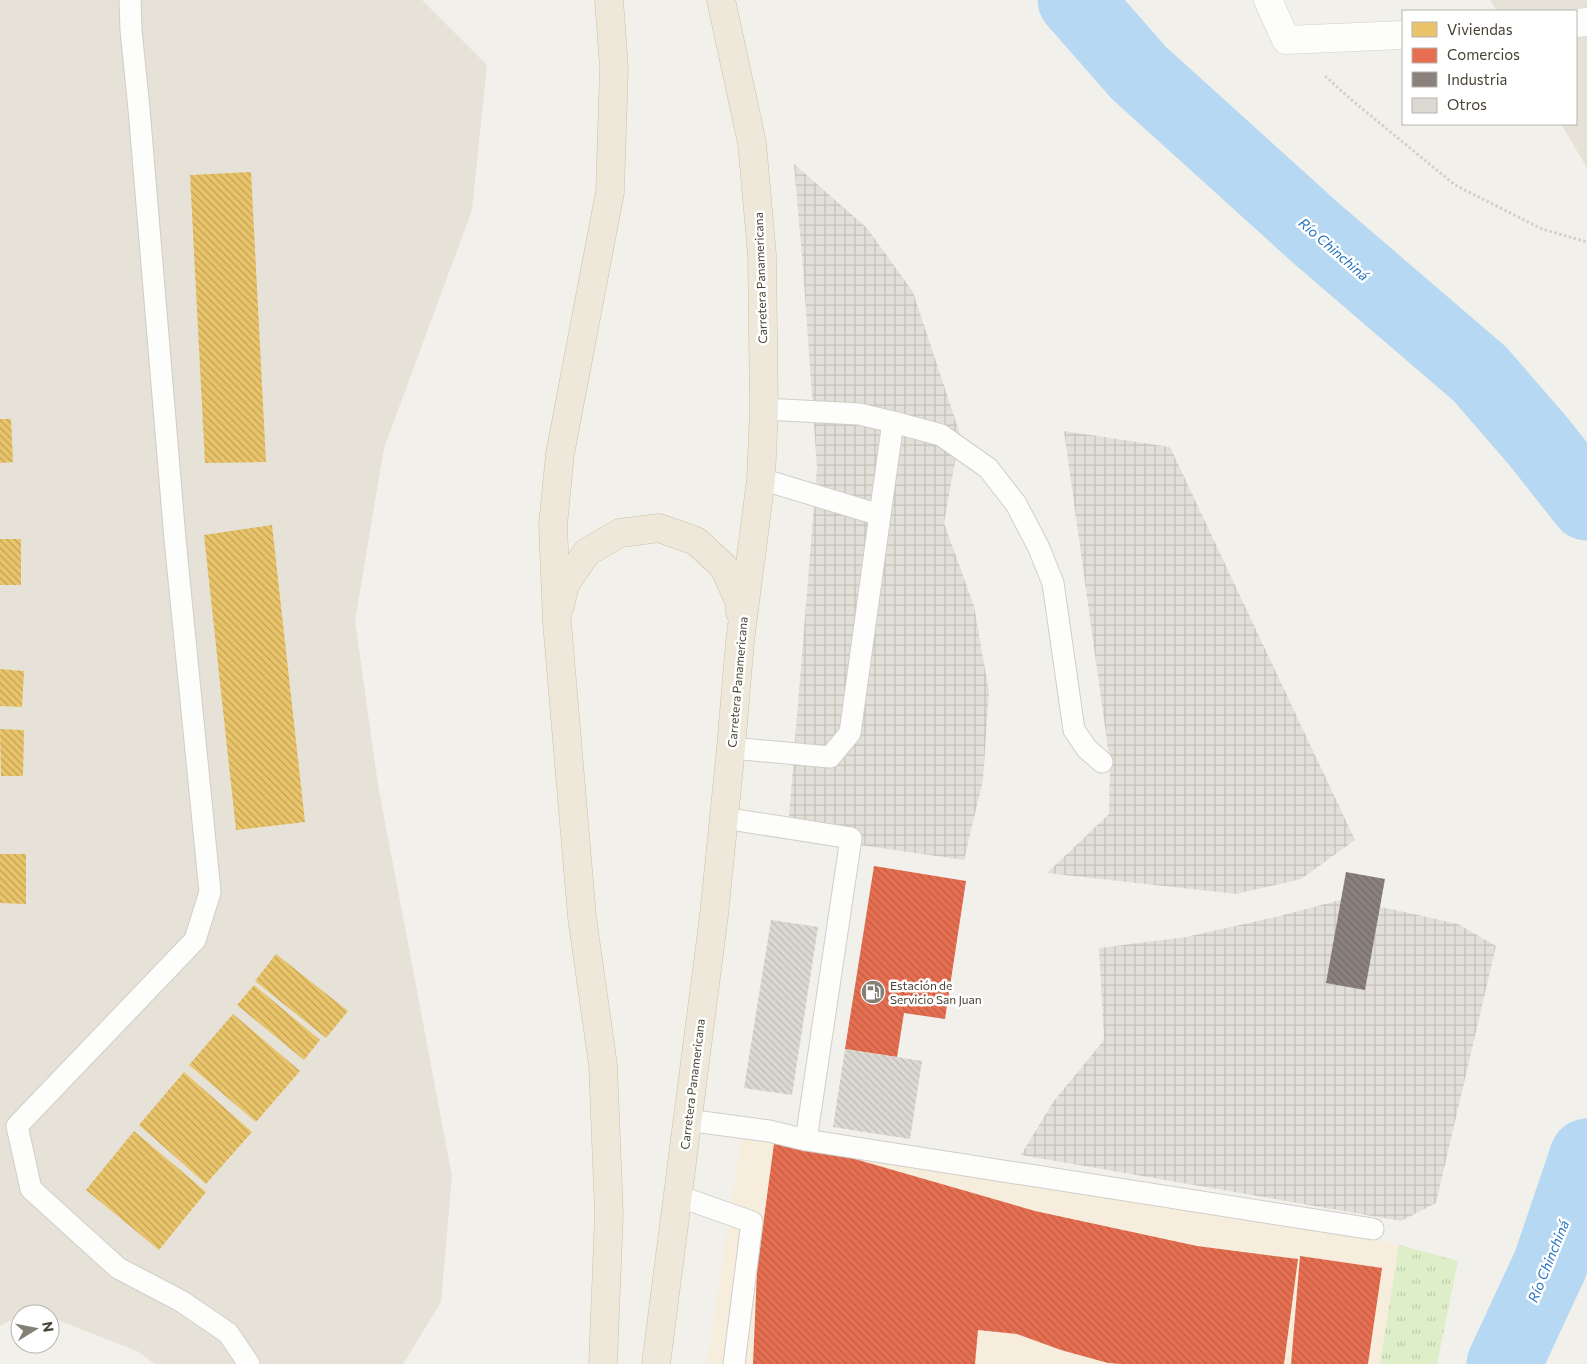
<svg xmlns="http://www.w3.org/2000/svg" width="1587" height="1364" font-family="Commissioner,sans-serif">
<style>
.residential{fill:#e6e2d7}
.commercial{fill:#f6eddc}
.industrial{fill:url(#industrial-grid)}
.grass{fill:url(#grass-tufts)}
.homes{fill:url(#homes-back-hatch)}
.shops{fill:url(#shops-back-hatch)}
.industry{fill:url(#industry-back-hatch)}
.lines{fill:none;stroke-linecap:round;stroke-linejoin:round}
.river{stroke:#b7d8f3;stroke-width:75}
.building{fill:url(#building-back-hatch)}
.lane-casing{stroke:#d0cec8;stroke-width:23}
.street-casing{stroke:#d0cec8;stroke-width:29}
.highway-casing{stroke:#ccc0a3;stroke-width:29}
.path{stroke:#d2d0ca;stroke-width:3;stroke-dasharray:2.5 2.5;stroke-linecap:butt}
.lane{stroke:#fdfdfc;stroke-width:21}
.street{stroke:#fdfdfc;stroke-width:28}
.highway{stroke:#ede8d9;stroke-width:28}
.labels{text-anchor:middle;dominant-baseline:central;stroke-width:5;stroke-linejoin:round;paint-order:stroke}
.street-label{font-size:12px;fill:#494335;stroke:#fff}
.poi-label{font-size:12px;fill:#494335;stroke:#fff;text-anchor:start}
.water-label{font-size:14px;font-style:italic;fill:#2473bf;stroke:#fff}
</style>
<defs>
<pattern id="industrial-grid" width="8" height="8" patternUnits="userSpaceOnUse" patternTransform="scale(1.25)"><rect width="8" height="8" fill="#e2dfd8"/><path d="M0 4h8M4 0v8" fill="none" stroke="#c3c1ba"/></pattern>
<pattern id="grass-tufts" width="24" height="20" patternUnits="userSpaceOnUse" patternTransform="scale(1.25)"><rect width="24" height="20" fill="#ddeec8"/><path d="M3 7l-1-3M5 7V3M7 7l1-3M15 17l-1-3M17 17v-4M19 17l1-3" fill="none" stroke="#bfcdac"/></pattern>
<pattern id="homes-back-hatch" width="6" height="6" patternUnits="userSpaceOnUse" patternTransform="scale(1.25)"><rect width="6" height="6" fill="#e9c46a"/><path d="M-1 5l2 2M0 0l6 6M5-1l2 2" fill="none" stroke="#bfa158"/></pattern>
<pattern id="shops-back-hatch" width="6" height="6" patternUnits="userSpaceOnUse" patternTransform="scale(1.25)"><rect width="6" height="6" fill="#e76f51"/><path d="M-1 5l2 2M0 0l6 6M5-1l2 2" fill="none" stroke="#bd5d44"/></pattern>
<pattern id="industry-back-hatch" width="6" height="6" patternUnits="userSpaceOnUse" patternTransform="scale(1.25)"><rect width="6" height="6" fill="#8a817c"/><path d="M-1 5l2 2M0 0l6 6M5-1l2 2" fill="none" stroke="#736b66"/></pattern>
<pattern id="building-back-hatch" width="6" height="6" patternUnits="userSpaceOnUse" patternTransform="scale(1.25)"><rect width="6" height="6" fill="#dcd9d2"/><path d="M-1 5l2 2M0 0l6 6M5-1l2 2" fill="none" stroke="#bebbb5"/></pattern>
</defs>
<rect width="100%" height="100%" fill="#f2f0ea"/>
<path class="residential" d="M0,0h422l65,65 -15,145 -88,238 -29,173 23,164 74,391 -11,126 -38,62h-248l-18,-13 -87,-34v-3h-8l-10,-4 -8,4h-4v2l-20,10z
M1490,0h97v168l-26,-44h15v-113h-79z"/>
<path class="commercial" d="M742,1133l657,112 59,16 -21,103h-730z"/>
<path class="industrial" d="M794,164l73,64 46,64 47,142 -16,89 30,83 15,86 -6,88 -19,80 -153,-22 -22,-22 28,-349 -14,-199z
M1064,431l106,16 185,393 -54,39 -65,15 -189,-21 62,-59 1,-51z
M1340,900l51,9 67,15 38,22 -60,257 -35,18 -380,-66 32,-53 51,-62 -5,-92 87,-11 94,-21z"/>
<path class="grass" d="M1399,1245l59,16 -21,103h-57z"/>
<path class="homes" d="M251,172l15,290 -61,1 -15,-288z
M0,419h11l2,43 -13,1z
M272,525l33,297 -69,8 -32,-295z
M0,539h21v46h-21z
M0,669l24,2 -2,36 -22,-1z
M0,729l24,1 -1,46h-22z
M0,854h26v50l-26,-1z
M276,954l72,57 -22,27 -71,-57z
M254,985l66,55 -16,20 -67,-55z
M233,1014l67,57 -44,51 -67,-57z
M184,1072l68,60 -46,52 -67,-59z
M134,1131l72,61 -47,58 -73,-60z"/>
<path class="shops" d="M874,866l92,15 -21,138 -41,-6 -7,44 -52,-8z
M775,1136l260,75 162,35 101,13 -14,105h-163l-13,-1 -47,-13 -44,-16 -39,-4 -3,34h-222l4,-93z
M1300,1256l82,12 -14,96h-77z"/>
<path class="industry" d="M1346,872l39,7 -20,111 -39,-7z"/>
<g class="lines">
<path class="river" d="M1075,0l64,73 178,161 163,140 58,67 49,62
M1504,1364l46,-99 37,-109"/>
</g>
<path class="building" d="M771,920l47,7 -26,168 -48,-7z
M845,1049l77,12 -12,78 -77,-12z"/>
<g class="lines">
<g class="lane-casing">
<path id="lane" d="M130,0l1,30 8,79 36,430 35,353 -15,48 -178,186 14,63 87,79 63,33 47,32 21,31
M764,409l95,5 34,8 48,13 47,33 28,36 22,42 15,37 21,147 13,19 15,13
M880,515l13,-93
M731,748l99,9 20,-24 30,-218 -119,-36
M724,818l127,20 -45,302
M687,1120l82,11 37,9 567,89
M678,1196l74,26 -18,142"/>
</g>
<g class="street-casing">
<path id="street" d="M1268,0l18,40 117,-5
M1576,23l11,-1"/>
</g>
<g class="highway-casing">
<path id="highway" d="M560,606l5,-22 22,-32 33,-19 39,-5 37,13 28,26 16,36v9
M603,1364l6,-150 -6,-149 -21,-148 -25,-295 -4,-97 7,-71 50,-262 4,-124 -5,-68
M656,1364l58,-449 17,-167 9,-107 21,-162 3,-70 -2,-154 -10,-112 -31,-143"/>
</g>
<path class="path" d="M1325,76l29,26 101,83 87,44 45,13"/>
<use href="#lane" class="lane"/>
<use href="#street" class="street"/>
<use href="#highway" class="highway"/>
</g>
<defs>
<g id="fuel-disc" transform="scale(1.25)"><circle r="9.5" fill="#848074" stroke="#fff"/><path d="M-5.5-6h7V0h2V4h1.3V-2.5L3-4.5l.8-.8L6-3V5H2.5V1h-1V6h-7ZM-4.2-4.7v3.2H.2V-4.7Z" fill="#fff"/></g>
</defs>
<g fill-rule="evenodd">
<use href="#fuel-disc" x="873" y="992"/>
</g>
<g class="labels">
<g class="street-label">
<text transform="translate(760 278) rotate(-92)">Carretera Panamericana</text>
<text transform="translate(737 682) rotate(-85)">Carretera Panamericana</text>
<text transform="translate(692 1084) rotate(-83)">Carretera Panamericana</text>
</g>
<g class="poi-label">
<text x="890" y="985">Estación de<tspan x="890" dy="14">Servicio San Juan</tspan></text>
</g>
<g class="water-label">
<text transform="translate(1334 249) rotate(41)">Río Chinchiná</text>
<text transform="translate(1548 1261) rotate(-68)">Río Chinchiná</text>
</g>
</g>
<rect x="1402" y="10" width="175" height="115" fill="#ffffff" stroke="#b6b4ae"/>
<rect x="1412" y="22" width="25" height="15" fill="#e9c46a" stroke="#b6b4ae"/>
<text x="1447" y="35" font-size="15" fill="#494335">Viviendas</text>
<rect x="1412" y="48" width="25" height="15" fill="#e76f51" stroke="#b6b4ae"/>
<text x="1447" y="60" font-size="15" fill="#494335">Comercios</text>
<rect x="1412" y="72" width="25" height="15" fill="#8a817c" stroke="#b6b4ae"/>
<text x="1447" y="85" font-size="15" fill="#494335">Industria</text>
<rect x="1412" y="98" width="25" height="15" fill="#dcd9d2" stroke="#b6b4ae"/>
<text x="1447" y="110" font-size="15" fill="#494335">Otros</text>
<g transform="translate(35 1329) rotate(80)"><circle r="24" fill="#ffffff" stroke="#b6b4ae"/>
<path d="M0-4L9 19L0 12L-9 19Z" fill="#848074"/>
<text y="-8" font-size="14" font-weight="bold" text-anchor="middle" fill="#494335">N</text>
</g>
</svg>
